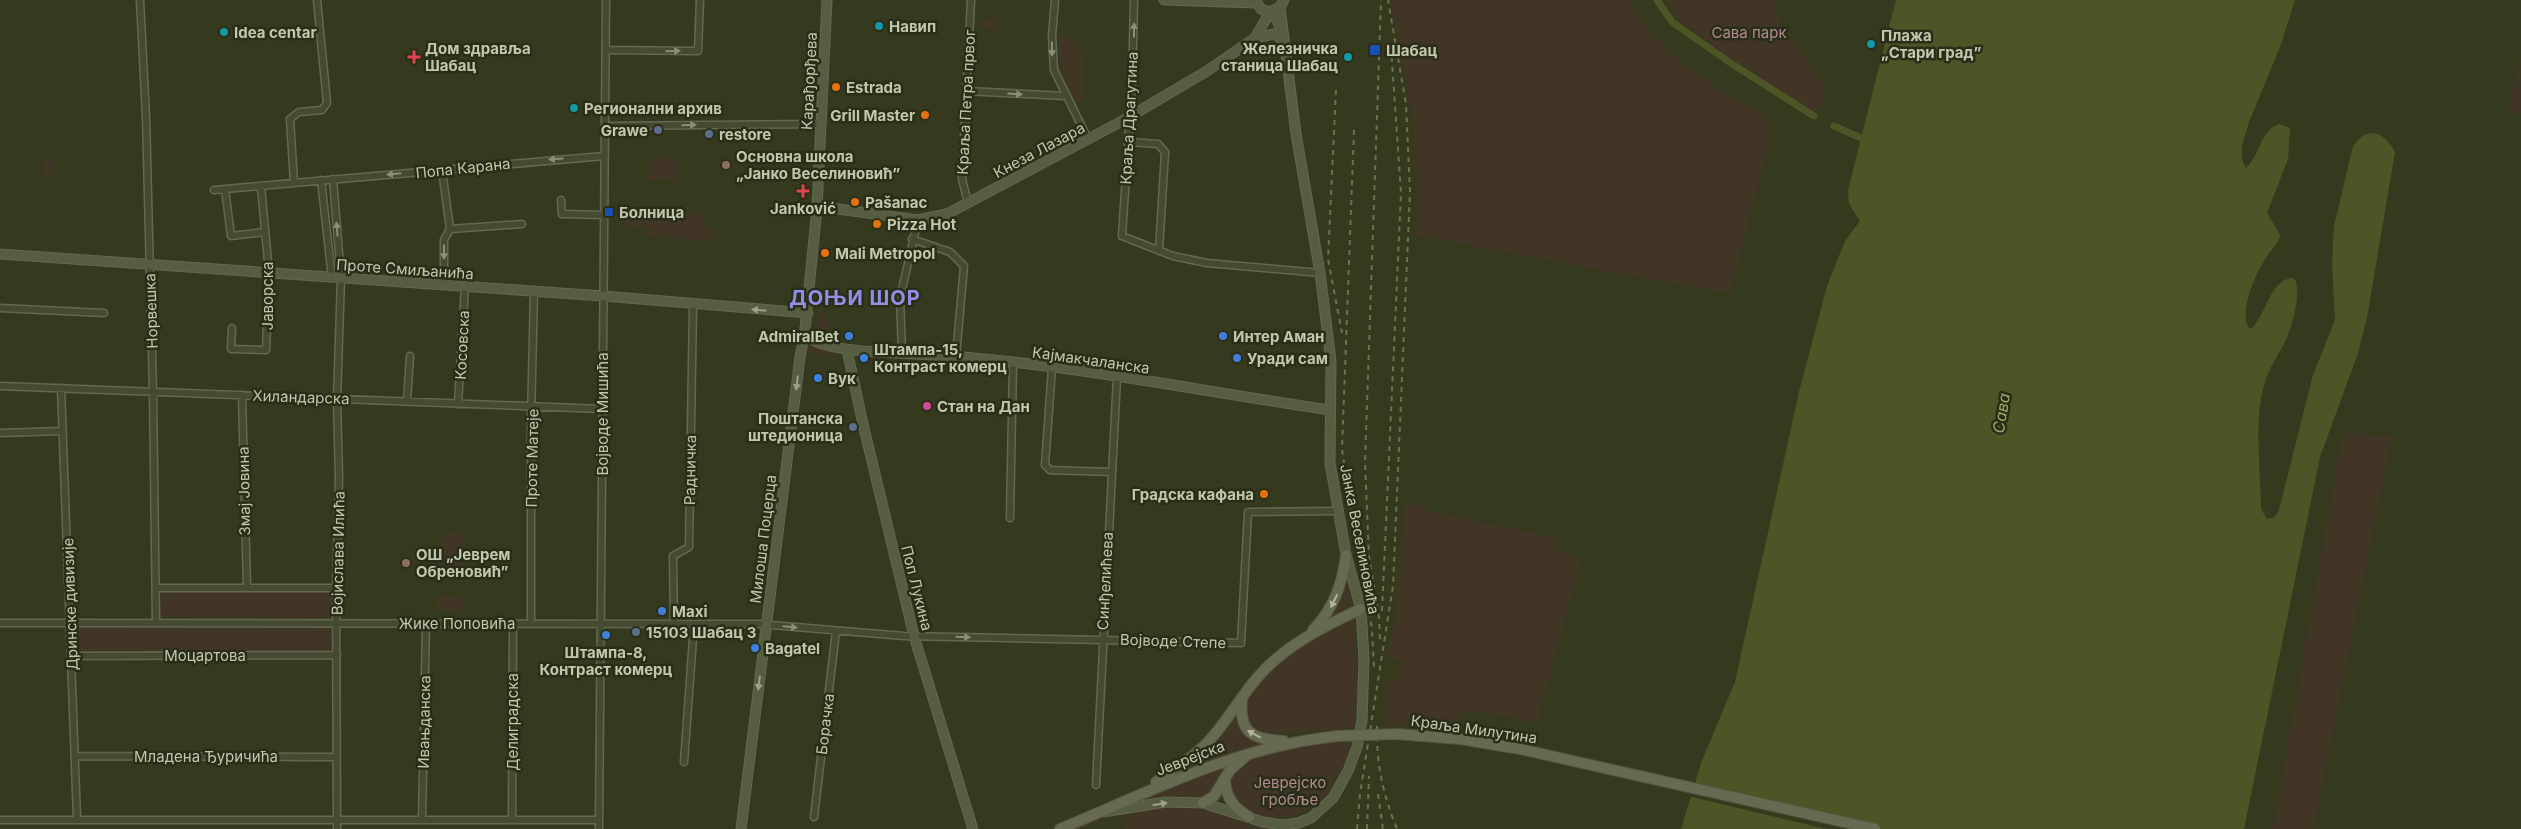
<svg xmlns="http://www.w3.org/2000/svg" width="2521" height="829" font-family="Inter,sans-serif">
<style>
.green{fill:#413626}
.water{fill:#4d5527}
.pier{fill:#353a1f}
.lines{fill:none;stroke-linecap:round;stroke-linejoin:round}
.canal{stroke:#4d5527;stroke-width:7}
.street-casing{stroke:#636850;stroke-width:9}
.secondary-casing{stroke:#636850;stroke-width:11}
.primary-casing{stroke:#51563f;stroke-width:12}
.street{stroke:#464a32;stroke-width:6}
.secondary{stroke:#575d40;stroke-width:9}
.primary{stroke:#666a50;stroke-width:10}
.rail{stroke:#6c7154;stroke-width:2;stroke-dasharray:5 5;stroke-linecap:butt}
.primary-bridge-casing{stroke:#51563f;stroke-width:12;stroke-linecap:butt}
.primary-bridge{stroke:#666a50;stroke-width:10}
.oneway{fill:#8a8f76}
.oneway2{fill:#9ca287}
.oneway3{fill:#afb49a}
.culture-dot{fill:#0f9aa8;stroke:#2a2e18;stroke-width:2}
.transit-dot{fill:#1a4fb4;stroke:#2a2e18;stroke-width:2}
.health-dot{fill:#e0444e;stroke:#2a2e18;stroke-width:2}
.food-dot{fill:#e8710a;stroke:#2a2e18;stroke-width:2}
.service-dot{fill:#5c6f8a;stroke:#2a2e18;stroke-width:2}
.education-dot{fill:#8d6e63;stroke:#2a2e18;stroke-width:2}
.shop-dot{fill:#3f7fe0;stroke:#2a2e18;stroke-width:2}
.hotel-dot{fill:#d1479c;stroke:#2a2e18;stroke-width:2}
.labels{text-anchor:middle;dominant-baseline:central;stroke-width:5;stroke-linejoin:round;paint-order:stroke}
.poi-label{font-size:15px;font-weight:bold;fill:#c1c7ad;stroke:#2a2e18;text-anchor:start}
.park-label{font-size:15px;fill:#b28991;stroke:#2a2e18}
.street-label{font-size:15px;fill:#c1c7ad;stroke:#2a2e18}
.water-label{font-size:16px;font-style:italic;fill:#9ea962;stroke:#2a2e18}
.district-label{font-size:20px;font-weight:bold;letter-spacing:1px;fill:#918fe8;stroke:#2a2e18}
</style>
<rect width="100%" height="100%" fill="#353a1f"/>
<path class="green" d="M1391,0h238c10,30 65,74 92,90 13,8 32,14 42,26 8,8 7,18 6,28l-39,150 -315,-59 1,-38 -3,-78z
M1664,0h109l7,22 45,67v4l-10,20 -80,-52 -58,-42z
M982,19l16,1v8h-17z
M1059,36l12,3 12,14v47l-7,4c-12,-24 -18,-42 -17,-68z
M2521,53v61l-13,-4z
M678,158v22h-31v-21z
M44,159h11v16h-11z
M688,213l17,2 1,12 7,2 3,11 -68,-3 -2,-9 -20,-1v-7h22l3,-5 28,1z
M818,309l9,8 8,19h-11l-6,-4z
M809,346l29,5 1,5 -31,-3z
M2345,432l47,5 -78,392h-41l67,-382z
M1405,505h15l12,7 126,26 -4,9 27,15 -44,161 -66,-13 -25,20 -60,-5 -1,-42h12l3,-23 -13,-1 7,-29z
M441,533h21v43h-21z
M1345,579h2l5,22 -1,7 -24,15z
M161,591l170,1v26l-170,-1z
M437,596l26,1v14l-26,-1z
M1354,617l5,75 -4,36 -91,7 -14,-6c-4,-9 -6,-15 -5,-25 2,-9 9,-16 15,-22 27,-30 59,-47 94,-65z
M76,627l254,1v23h-254z
M1236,711c1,22 16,26 34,33l-45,12 -47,17 21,-17z
M1355,740c-16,45 -41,89 -101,75 -7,-3 -15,-10 -22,-15 0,-6 -3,-14 -2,-19 3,-33 100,-40 125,-41z
M1228,765l-9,21 -14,13 -81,7z
M1165,806l46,3 60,20h-147l1,-9 8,-8z
M1107,814c-9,11 -19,15 -34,15z"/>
<path class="water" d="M1896,0h399l-15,47 -31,75 -7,23v15l4,8c14,-13 14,-37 33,-44l11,4 -2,31 -21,54 13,22c-2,10 -9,14 -14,23 -10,14 -28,55 -17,70h3c14,-13 18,-49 41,-50l3,3c4,19 -4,46 -12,63 -7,13 -15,24 -19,38 -12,40 -4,87 -4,127l6,10 8,-2 4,-7 34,-135 22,-55 -3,-56 2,-38 19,-80c15,-20 30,-15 42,6l-28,166 -10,38 -37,101 -76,372h-563l20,-66 34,-81 64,-290 28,-106 18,-45 15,-20 -11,-17 -1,-14z"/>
<path class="pier" d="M1691,784l188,45h-53l-138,-33z"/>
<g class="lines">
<path class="canal" d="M1657,0l15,22 60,42 82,52
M1834,126l36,16"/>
<g class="street-casing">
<path id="street" d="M140,0l6,117 7,275 3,231
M1055,0l-3,36 2,34 34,69
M1134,0l-2,85 -10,151 51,20 34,7 113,10
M607,50l91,1 2,-51
M966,91l99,5
M605,126l216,-2
M1129,142l29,2 7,8 -6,99
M442,170l8,59 -6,11v45
M333,179l8,99 -4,122 2,78 -3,110 1,241
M321,180l11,98
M294,183l310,-27
M225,189l6,47 34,-4
M214,190l80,-7 -4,-64 9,-7 23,-2 5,-7 -10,-103
M561,200l1,14 42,1
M968,203l-6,-24 9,-179
M450,229l72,-5
M912,239l38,13 14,14 -8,90
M0,308l104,5
M232,328l-1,21 35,1 3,-78 -8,-85
M902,353l-2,-55 18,-78
M1052,368l-7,97 5,5 61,2
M0,386l603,23
M61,388l16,431
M242,395l5,193
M407,402l3,-46
M458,404l7,-118
M0,433l62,-2
M1010,518l3,-155
M157,588h179
M0,623l758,1 146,12 337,7 7,-131 89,-1
M531,623v-203l3,-128
M674,625l-1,-69 16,-9 4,-242
M72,656l265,-1
M75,756l262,1
M684,762l10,-137
M1096,785l21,-408
M814,817l22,-186
M0,820h599
M422,820l4,-196
M512,820l1,-197
M599,829l7,-829"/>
</g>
<g class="secondary-casing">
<path id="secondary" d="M1164,0l92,3
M1255,0l6,9 9,3 10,-5 4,-7
M1273,11l10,23
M1255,38l19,-4 5,3 5,9
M817,206l101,14 29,-6 177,-94 83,-49 48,-33 15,-26
M0,254l603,42 205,17
M807,336c14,16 88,17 110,18 138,7 276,36 413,56
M847,350l16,74 51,212 59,193
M1103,812l63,-10 37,1 60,19 19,3 16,-2 13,-5 22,-20 15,-27 9,-24 5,-27 2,-61 -3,-50 -15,-54 -16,-92 1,-102 -11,-88 -24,-139 -16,-127
M741,829l59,-472 3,-15 4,-6 -2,-7 12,-121 10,-208"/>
</g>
<g class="primary-casing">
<path id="primary" d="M1313,630c21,-22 29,-45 33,-75
M1242,698c-3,35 9,41 42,43
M1396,734l64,5 60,10 355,80
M1225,780c1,19 9,27 24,37
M1156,782c16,-13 34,-22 49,-37 20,-20 33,-45 52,-67 27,-32 67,-52 104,-69
M1203,803l11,-7 16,-26 16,-14
M1060,829c91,-38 178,-83 278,-93"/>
</g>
<use href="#street" class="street"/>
<use href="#secondary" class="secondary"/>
<use href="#primary" class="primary"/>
<path class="rail" d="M1336,90l-8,169 14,74
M1354,130l-12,319 10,70 12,43
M1366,592l6,37 2,40
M1382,611l19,-418 -10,-146
M1380,639l-1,-22 -10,-60 -4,-95 16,-462
M1377,726c-1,37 6,69 20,103
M1378,794l5,35
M1357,829l3,-35 33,-208 17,-394 -4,-88 -18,-104
M1367,829l2,-53"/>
<g class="primary-bridge-casing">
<path id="primary-bridge" d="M1338,736l58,-2"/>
</g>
<use href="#primary-bridge" class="primary-bridge"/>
</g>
<defs><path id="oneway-solid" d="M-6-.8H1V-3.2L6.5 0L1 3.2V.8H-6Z" transform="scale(1.25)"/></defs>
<g class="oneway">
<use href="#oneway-solid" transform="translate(1134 30) rotate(-89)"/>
<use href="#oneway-solid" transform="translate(1052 49) rotate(89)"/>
<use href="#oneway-solid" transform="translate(673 51) rotate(-1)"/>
<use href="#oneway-solid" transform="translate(1015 94) rotate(3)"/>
<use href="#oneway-solid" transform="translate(689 125) rotate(-1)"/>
<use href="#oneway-solid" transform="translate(556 159) rotate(176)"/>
<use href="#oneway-solid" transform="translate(394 174) rotate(175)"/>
<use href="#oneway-solid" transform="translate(337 229) rotate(-95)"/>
<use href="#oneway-solid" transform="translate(444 252) rotate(90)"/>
<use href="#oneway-solid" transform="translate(790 627) rotate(5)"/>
<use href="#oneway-solid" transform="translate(963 637) rotate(1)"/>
</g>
<g class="oneway2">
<use href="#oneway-solid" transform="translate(759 310) rotate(-175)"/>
<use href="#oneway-solid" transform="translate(797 383) rotate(97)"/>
<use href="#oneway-solid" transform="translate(759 683) rotate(97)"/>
<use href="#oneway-solid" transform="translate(1160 804) rotate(-9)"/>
</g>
<g class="oneway3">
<use href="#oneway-solid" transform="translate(1334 601) rotate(116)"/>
<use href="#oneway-solid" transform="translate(1254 734) rotate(-151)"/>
</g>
<g class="culture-dot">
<circle cx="879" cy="26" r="5"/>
<circle cx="224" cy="32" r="5"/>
<circle cx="1871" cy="44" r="5"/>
<circle cx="1348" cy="57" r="5"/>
<circle cx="574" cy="108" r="5"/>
</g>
<g class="transit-dot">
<rect x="1369" y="44" width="12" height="12" rx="2.5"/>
<rect x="604" y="207" width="10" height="10" rx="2.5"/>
</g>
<g class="health-dot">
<path d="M411.5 49.5h5v5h5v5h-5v5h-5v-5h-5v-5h5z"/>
<path d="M800.5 183.5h5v5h5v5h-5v5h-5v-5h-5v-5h5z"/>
</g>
<g class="food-dot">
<circle cx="836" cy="87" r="5"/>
<circle cx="925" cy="115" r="5"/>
<circle cx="855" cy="202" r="5"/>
<circle cx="877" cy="224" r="5"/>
<circle cx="825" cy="253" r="5"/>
<circle cx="1264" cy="494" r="5"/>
</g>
<g class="service-dot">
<circle cx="658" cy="130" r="5"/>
<circle cx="709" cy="134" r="5"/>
<circle cx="853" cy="427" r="5"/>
<circle cx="636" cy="632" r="5"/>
</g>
<g class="education-dot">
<circle cx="726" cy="165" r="5"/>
<circle cx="406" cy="563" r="5"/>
</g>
<g class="shop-dot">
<circle cx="849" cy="336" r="5"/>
<circle cx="1223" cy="336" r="5"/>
<circle cx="864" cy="358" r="5"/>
<circle cx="1237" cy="358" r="5"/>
<circle cx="818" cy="378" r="5"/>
<circle cx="662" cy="611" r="5"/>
<circle cx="606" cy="635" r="5"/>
<circle cx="755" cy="648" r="5"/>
</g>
<circle class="hotel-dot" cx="927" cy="406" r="5"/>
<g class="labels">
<g class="poi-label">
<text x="889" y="26">Навип</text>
<text x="234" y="32">Idea centar</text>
<text x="1881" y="35">Плажа<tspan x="1881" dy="17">„Стари град”</tspan></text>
<text x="425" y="48">Дом здравља<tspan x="425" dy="17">Шабац</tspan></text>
<text x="1338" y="48" text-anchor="end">Железничка<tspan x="1338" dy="17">станица Шабац</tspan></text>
<text x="1386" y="50">Шабац</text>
<text x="846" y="87">Estrada</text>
<text x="584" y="108">Регионални архив</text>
<text x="915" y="115" text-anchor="end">Grill Master</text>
<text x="648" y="130" text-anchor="end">Grawe</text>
<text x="719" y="134">restore</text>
<text x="736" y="156">Основна школа<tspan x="736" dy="17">„Јанко Веселиновић”</tspan></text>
<text x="865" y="202">Pašanac</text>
<text x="803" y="208" text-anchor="middle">Janković</text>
<text x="619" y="212">Болница</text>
<text x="887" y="224">Pizza Hot</text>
<text x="835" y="253">Mali Metropol</text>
<text x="839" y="336" text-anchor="end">AdmiralBet</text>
<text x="1233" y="336">Интер Аман</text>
<text x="874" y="349">Штампа-15,<tspan x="874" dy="17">Контраст комерц</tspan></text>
<text x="1247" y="358">Уради сам</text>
<text x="828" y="378">Вук</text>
<text x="937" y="406">Стан на Дан</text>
<text x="843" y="418" text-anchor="end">Поштанска<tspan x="843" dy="17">штедионица</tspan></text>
<text x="1254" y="494" text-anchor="end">Градска кафана</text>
<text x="416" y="554">ОШ „Јеврем<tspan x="416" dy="17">Обреновић”</tspan></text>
<text x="672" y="611">Maxi</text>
<text x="646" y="632">15103 Шабац 3</text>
<text x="765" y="648">Bagatel</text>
<text x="606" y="652" text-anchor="middle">Штампа-8,<tspan x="606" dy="17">Контраст комерц</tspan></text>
</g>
<g class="park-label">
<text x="1749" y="32">Сава парк</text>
<text x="1290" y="782">Јеврејско<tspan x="1290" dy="17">гробље</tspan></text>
</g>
<g class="street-label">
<text transform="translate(809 81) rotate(-87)">Карађорђева</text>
<text transform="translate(966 102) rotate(-87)">Краља Петра првог</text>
<text transform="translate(1129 118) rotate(-87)">Краља Драгутина</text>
<text transform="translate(1039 150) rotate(-28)">Кнеза Лазара</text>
<text transform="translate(463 168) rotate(-6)">Попа Карана</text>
<text transform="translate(405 269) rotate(4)">Проте Смиљанића</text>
<text transform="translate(267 296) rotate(-90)">Јаворска</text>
<text transform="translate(151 311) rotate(-92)">Норвешка</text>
<text transform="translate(462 345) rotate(-87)">Косовска</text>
<text transform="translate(1091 360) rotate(8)">Кајмакчаланска</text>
<text transform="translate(301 397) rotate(2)">Хиландарска</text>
<text transform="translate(602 414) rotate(-90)">Војводе Мишића</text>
<text transform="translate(532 458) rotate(-89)">Проте Матеје</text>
<text transform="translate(690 470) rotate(-89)">Радничка</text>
<text transform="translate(244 491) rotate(-91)">Змај Јовина</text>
<text transform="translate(763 539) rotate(-83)">Милоша Поцерца</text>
<text transform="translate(1360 539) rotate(79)">Јанка Веселиновића</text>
<text transform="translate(338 553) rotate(-89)">Војислава Илића</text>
<text transform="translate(1105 581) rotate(-87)">Синђелићева</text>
<text transform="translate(917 588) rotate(76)">Поп Лукина</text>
<text transform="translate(70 604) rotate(-92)">Дринске дивизије</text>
<text x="457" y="623">Жике Поповића</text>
<text transform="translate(1173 641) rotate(2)">Војводе Степе</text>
<text x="205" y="655">Моцартова</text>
<text transform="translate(424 722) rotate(-89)">Ивањданска</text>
<text transform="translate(512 722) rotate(-90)">Делиградска</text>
<text transform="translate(825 724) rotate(-83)">Борачка</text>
<text transform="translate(1474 729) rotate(8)">Краља Милутина</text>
<text x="206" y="756">Младена Ђуричића</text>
<text transform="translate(1190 758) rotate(-21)">Јеврејска</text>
</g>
<g class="water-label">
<text transform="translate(2001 413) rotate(-81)">Сава</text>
</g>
<g class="district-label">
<text x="855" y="298">ДОЊИ ШОР</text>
</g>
</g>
</svg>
